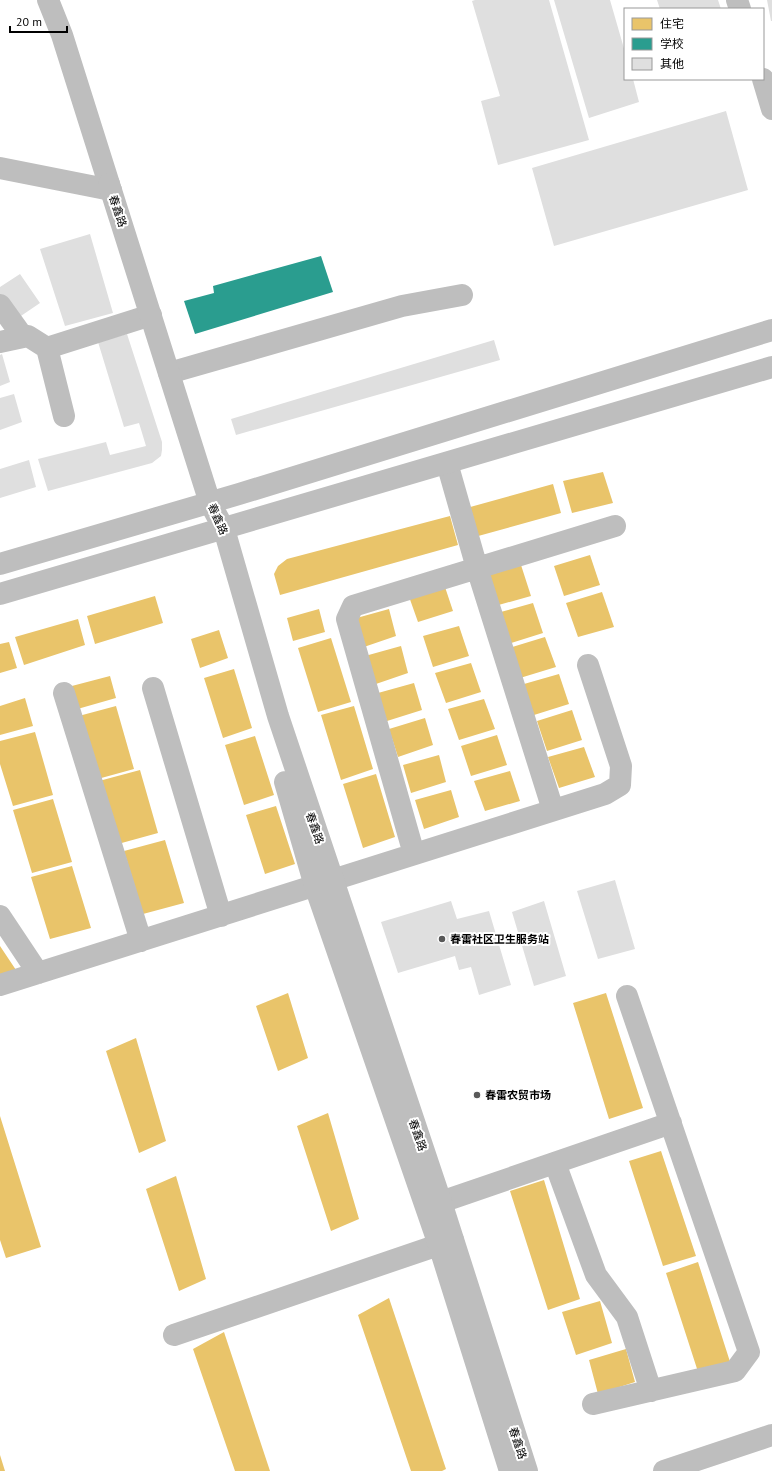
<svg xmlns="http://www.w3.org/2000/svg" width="772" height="1471" font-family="'PT Sans','Noto Sans SC',sans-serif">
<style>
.homes{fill:#e9c46a}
.schools{fill:#2a9d8f}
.building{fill:#dfdfdf}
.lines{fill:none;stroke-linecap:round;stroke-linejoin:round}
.minor{stroke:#bebebe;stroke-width:22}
.major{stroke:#bebebe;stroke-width:22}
.poi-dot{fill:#595959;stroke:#fff;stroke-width:1.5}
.labels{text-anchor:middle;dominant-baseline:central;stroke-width:4;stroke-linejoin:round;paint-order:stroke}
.street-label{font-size:11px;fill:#000;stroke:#fff}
.poi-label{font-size:11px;font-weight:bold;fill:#000;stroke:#fff;text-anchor:start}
</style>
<rect width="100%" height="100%" fill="#fff"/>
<path class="homes" d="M603,472l10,31 -41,10 -9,-32z
M553,484l8,29 -90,25 -8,-29z
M450,516l8,29 -178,50 -6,-21 4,-8 9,-7z
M590,555l10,30 -36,11 -10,-30z
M521,565l10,31 -36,10 -10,-30z
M443,581l10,30 -35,11 -11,-31z
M602,592l12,35 -36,10 -12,-34z
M155,596l8,27 -68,21 -8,-28z
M533,603l10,30 -35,11 -11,-31z
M319,609l6,23 -32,9 -6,-23z
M389,609l7,27 -35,12 -8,-29z
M78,619l7,26 -61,20 -9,-28z
M459,626l10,30 -36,11 -10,-31z
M219,630l9,28 -28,10 -9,-29z
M545,637l11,30 -36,11 -11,-30z
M331,638l20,64 -33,10 -20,-64z
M9,642l8,26 -17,5v-29z
M401,646l7,27 -35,12 -8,-29z
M471,663l10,29 -35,11 -11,-30z
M234,669l18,59 -29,10 -19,-60z
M559,674l10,30 -35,11 -10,-31z
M110,676l6,22 -42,12 -6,-23z
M414,683l8,27 -35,11 -9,-28z
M25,698l8,28 -33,9v-29z
M484,699l11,30 -36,11 -11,-31z
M116,706l18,63 -40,11 -19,-63z
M354,706l19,63 -32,11 -20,-65z
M572,710l10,30 -35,11 -10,-30z
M425,718l8,27 -35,12 -9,-28z
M35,732l18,63 -40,11 -13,-42v-23z
M497,735l10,30 -36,11 -10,-30z
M255,736l19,59 -30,10 -19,-60z
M584,747l11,30 -36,11 -11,-31z
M439,755l7,27 -35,11 -8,-28z
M140,770l18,63 -40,11 -19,-63z
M510,771l10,30 -35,10 -11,-30z
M376,774l19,63 -32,11 -20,-64z
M451,790l8,27 -35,12 -9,-29z
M53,799l19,63 -40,11 -19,-63z
M276,806l19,58 -30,10 -19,-59z
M165,840l19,63 -41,11 -19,-63z
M72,866l19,62 -41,11 -19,-62z
M0,946l16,24 -16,10z
M288,993l20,65 -30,13 -22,-65z
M606,993l37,115 -34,11 -36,-116z
M136,1038l30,103 -27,12 -33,-102z
M328,1113l31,106 -28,12 -34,-105z
M0,1116l41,131 -35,11 -6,-18z
M661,1151l35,105 -33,10 -34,-105z
M176,1176l30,103 -27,12 -33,-102z
M544,1180l36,119 -32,11 -38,-119z
M698,1262l34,106 -32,10 -34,-105z
M389,1298l57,171 -4,2h-31l-53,-156z
M600,1301l12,42 -36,12 -14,-43z
M224,1332l46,139h-35l-42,-122z
M626,1349l9,33 -37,12 -9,-34z
M0,1455l5,16h-5z"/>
<path class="schools" d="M321,256l12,36 -138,42 -11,-33 30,-8 -1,-7z"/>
<path class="building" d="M475,0h74l40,140 -91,25 -17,-64 19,-5 -28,-95z
M554,0h56l15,52v27h8l6,23 -50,16z
M657,0h61l3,9h-61z
M767,0h5v21h-1z
M726,111l22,79 -194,56 -22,-78z
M90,234l23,79 -48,13 -25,-77z
M20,274l20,29 -25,17 -15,-22v-11z
M127,334l35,108v8l-1,6 -9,7 -104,28 -10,-32 68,-17 4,13 36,-9 -7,-23 -15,4 -26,-85z
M494,340l6,20 -264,75 -5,-16z
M2,354l8,28 -10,4v-31z
M14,394l8,28 -22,8v-32z
M29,460l7,27 -36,11v-29z
M615,880l20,69 -37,10 -21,-68z
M451,901l6,18 32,-8 22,74 -32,10 -8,-28 -12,3 -4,-14 -57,17 -17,-51z
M544,901l22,75 -32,10 -22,-74z"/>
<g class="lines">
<path class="minor" d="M48,0l14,35 47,149
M737,0l3,9
M763,79l9,30
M0,168l111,22
M0,305l23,32
M0,342l28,-6 19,12 104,-33
M47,348l17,68
M169,373l233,-67 60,-11
M447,463l30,105 76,242
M153,688l68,228
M64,693l77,248
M414,854l-67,-235 6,-13 262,-80
M0,916l38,57
M0,985l605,-191 15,-9 1,-19 -33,-101
M555,1163l41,112 31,42 24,74
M441,1202l230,-79
M174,1335l279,-95
M593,1404l142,-33 14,-19 -122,-356
M664,1471l108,-36"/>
<path class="major" d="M109,184l101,319 14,26 54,187 163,486 86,269
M0,564l239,-70 533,-164
M0,594l772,-227
M285,782l30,104 124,359 71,226"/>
</g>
<g class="poi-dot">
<circle cx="442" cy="939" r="4"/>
<circle cx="477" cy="1095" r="4"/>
</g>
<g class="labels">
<g class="street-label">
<text transform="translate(118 211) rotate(72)">春鑫路</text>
<text transform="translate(218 519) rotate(66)">春鑫路</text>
<text transform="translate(315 828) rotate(71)">春鑫路</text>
<text transform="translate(418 1135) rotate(71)">春鑫路</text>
<text transform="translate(518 1443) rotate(72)">春鑫路</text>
</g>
<g class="poi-label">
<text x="450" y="939">春雷社区卫生服务站</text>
<text x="485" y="1095">春雷农贸市场</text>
</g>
</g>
<rect x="624" y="8" width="140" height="72" fill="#ffffff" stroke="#999999"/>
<rect x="632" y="18" width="20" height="12" fill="#e9c46a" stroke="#999999"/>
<text x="660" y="28" font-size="12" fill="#000000">住宅</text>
<rect x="632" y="38" width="20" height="12" fill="#2a9d8f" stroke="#999999"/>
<text x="660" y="48" font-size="12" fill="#000000">学校</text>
<rect x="632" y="58" width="20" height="12" fill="#dfdfdf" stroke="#999999"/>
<text x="660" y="68" font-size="12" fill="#000000">其他</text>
<path d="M10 26v6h57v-6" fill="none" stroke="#000000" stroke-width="2"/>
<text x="16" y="26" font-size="12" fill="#000000" stroke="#ffffff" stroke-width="3" paint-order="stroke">20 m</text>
</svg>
